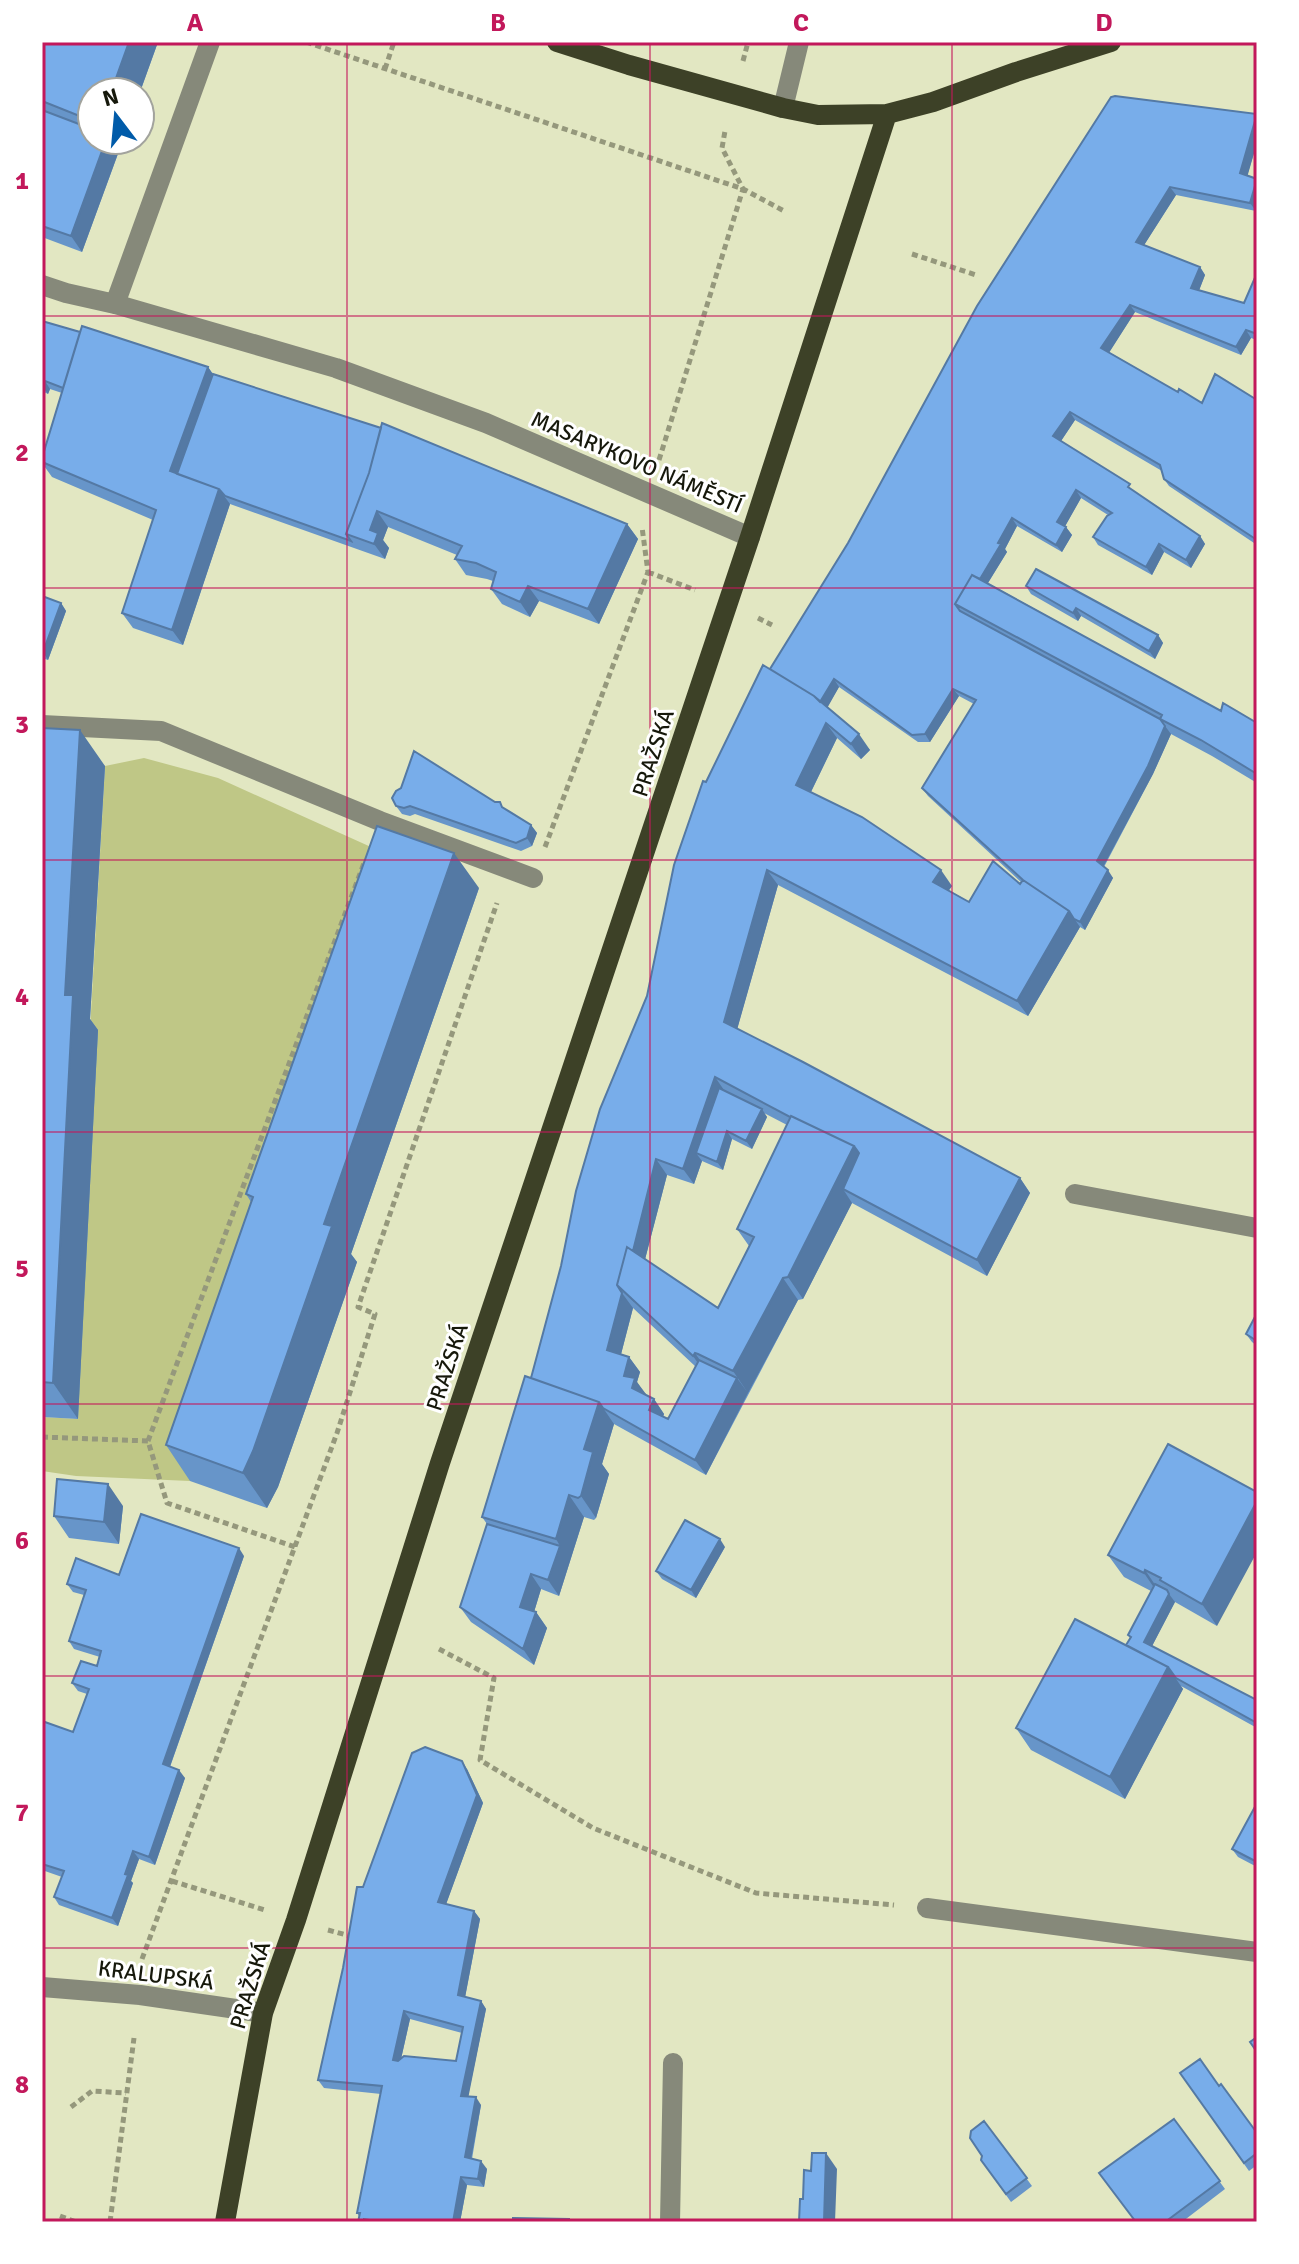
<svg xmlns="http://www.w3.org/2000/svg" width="1299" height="2264" font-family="Signika,sans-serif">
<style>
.green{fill:#bfc786}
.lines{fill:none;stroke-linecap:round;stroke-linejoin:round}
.path{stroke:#95987c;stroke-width:5;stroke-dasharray:6 4;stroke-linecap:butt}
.minor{stroke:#86897a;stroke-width:20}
.major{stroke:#3d4127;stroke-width:20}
.wall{fill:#6795c9;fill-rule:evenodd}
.shaded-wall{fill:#5479a4}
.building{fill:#78adea;stroke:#5479a4;stroke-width:2;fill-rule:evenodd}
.grid{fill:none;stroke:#c2185b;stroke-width:2;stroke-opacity:0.55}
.labels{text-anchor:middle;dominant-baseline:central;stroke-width:6;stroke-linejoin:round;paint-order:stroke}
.street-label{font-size:22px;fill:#16180b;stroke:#fff}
.neatline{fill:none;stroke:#c2185b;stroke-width:3}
.grid-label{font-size:26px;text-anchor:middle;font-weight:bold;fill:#c2185b}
</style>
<rect width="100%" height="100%" fill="#e2e7c2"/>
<path class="green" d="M144,758l74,20 184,83 -212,620 -114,-5 -34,-5v-54l36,2 12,-389 15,-264z"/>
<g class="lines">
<path class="path" d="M306,42l437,147 43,23
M743,61l5,-19
M385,69l9,-27
M912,254l64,21
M659,460l84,-271 -21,-41 3,-17
M648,572l47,18
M758,618l14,7
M545,847l103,-275 -6,-45
M42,1437l106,4 19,62 128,44
M148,1441l216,-578
M439,1649l55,29 -14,82 113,68 163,65 138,12
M172,1881l93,29
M328,1930l22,6
M142,1959l195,-526 38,-119 -17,-7 139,-404
M71,2107l21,-16 34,2
M60,2216l16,6
M110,2222l24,-184"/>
<path class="minor" d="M783,108l16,-66
M42,285l24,8 49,11 221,64 150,55 264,114
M115,304l95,-262
M42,725l119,6 219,90 153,57
M1075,1194l182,34
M927,1908l330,44
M42,1987l98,8 123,18
M670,2222l3,-159"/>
<path class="major" d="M557,42l72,23 154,43 35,7 69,-1 46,-12 83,-30 95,-30
M225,2222l38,-209 33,-93 144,-457 310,-926 137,-423"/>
</g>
<path class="wall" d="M42,42h116l-18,50h-48v48h31l-41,112 -40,-15z
M1257,114v29l-10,33 9,35 -80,-16 -32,50 56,22 5,8 -6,15 45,13 13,-30v67l-6,-2 -10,17 -106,-43 -26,40 69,40 24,11 55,-3v145l-88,-59 -5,-7 -2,-8 -87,-51 -14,21 139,95 5,8 -14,24 -27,-16 -12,23 -54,-30 -5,-8 15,-22 -27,-17 -16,28 7,9 -10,17 -45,-26 -12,23 2,3 -19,31 233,128 36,12v60l-45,-27 -41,-22 -18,40 -49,93 9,11 -28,52 -5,-3 -52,89 -250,-131 -41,144 283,149 10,15 -43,83 -135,-73 -49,96 -5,1 -92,175 -92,-51 -12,40 7,10 -13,44 -2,2 -10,-3 -25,79 -18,-7 -7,23h2l11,16 -13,37 -63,-43 -11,-15 27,-83 -5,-7 49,-139 116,-382 59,-214 64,-113 78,-126 129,-237zM839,687l79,55h12l29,-46 15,8 -52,84 6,8 93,86 -1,2 -51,18 -20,-12 3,-4 -141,-94 26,-54 24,21 9,-9 -43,-43zM764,1113l23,12 -50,104 12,17 -31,62 -73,-49 22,-84 27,9 8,-23 21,9 9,-31 20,10 15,-32zM633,1308l63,59 -28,52 -5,-2 1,-3 -10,-15 -9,-4 -8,-13 3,-10 -11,-15 -8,-3z
M42,321l166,46 5,7 414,150 11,15 -39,85 -60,-23 -9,16 -28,-13 -11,-15 2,-8 -6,-2 -21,-4 -11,-16 2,-4 -69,-28 -5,13 6,8 -4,11 -155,-55 -47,141 -50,-17 -11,-15 31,-93 -101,-43 -10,-14v-5l20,-65 -12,-4 -2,5 -6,-3z
M1026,586l132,49 5,8 -8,16 -74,-43 -3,5 -47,-27z
M42,596l19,7 5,8 -18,49 -6,-2z
M42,728l63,38 -15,253 8,11 -20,389 -36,-2z
M396,806l110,4 25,15 6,8 -5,13 -11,5 -106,-37 -5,2 -8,-2z
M479,888l-128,366 6,8 -79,225 -11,21 -77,-27 -24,-36 85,-243 -5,-8z
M1257,1314v32l-5,-4 -6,-8z
M1168,1444l49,182 -42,-24 -23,44 105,54v28l-76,-42 2,3 -58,110 -94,-49 -15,-22 110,-83 4,-7 -2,-3 23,-44 -27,-14 -16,-22z
M123,1506l-4,38 -50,-6 -15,-22z
M725,1547l-29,51 -34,-19 -6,-8z
M244,1556l-74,211 15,11 -30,87 -16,-6 -8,22 2,2 -15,43 -59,-21 -5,-8 8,-20 -20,-7v-149l31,11 14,-38 -9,-3 -6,-8 25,-17 3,-9 -26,-8 -5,-8 15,-46 -11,-3 -6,-8z
M467,1769l16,34 -37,101 28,7 6,8 -15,78 16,4 5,8 -18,87 13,9 -9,54 15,10 -3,18 -17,-2 -7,37h-102l1,-6 -2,-3 24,-119 -57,-6 -6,-8 45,-193zM410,2019l52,14 -6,28 -55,-2z
M1257,1803v64l-19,-10 -6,-8z
M1180,2073l39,13 38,47v32l-8,6z
M1174,2119l51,70 -43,33h-47z
M984,2121l48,65 -21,16 -30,-42 1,-4z"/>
<path class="shaded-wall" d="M129,42h29l-18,50h-29z
M1257,117v26l-11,38 -6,-8z
M106,140h17l-41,112 -11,-16z
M1257,182v25l-1,4 -6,-8z
M1170,187l6,8 -35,55 -5,-8z
M1200,267l5,8 -8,21 -6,-8z
M1130,305l5,7 -28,44 -6,-8z
M1246,330l5,8 -10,17 -5,-8z
M208,367l10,15 -42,97 -6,-8z
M45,381l5,8 -2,5 -6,-8z
M1070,412l5,8 -16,24 -6,-8z
M219,489l11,15 -47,141 -11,-15z
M1076,490l5,8 -18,32 -6,-8z
M377,511l11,16 -5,13 6,8 -4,11 -11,-15 -4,-14z
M1012,518l5,8 -12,23 2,3 -37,60 -8,-4z
M627,524l11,15 -39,85 -11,-15z
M1066,527l6,8 -10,17 -6,-7z
M1200,536l5,8 -14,24 -5,-8z
M1159,544l5,8 -12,23 -6,-8z
M528,586l11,15 -9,16 -10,-15z
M61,603l5,8 -18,49 -5,-8z
M1076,608l5,8 -3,5 -5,-8z
M1158,635l5,8 -8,16 -6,-8z
M834,679l5,8 -14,25 -6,-8z
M953,689l6,7 -29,46 -5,-8z
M826,723l11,15 -30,62 -11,-15z
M1165,726l6,8 -18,40 -51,95 -5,-8z
M80,730l25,36 -15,253 8,11 -20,389 -25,-36 12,-388z
M859,734l11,16 -9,9 -10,-15z
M531,825l6,8 -5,13 -5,-8z
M454,853l25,35 -128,366 6,8 -79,225 -11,21 -24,-35 81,-249z
M767,870l11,15 -43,152 -11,-15z
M941,870l11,16 -8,11 -11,-15z
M1108,870l5,8 -28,52 -5,-8z
M1069,911l11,16 -52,89 -11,-15z
M715,1077l11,16 -30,60 6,8 -8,23 -11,-15z
M762,1109l5,8 -15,32 -6,-8z
M727,1131l5,8 -9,31 -6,-8z
M854,1146l16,22 -27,21 9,14 -49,96 -15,-22z
M656,1159l11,16 -33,127 -12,-11z
M1020,1178l10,15 -43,83 -10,-16z
M783,1278l15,22 -50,93 -15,-22z
M622,1293l11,15 -15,58 -11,-16z
M695,1353l15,22 -2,3 -15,-22z
M629,1357l11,15 -3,10 9,12 -3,10 -19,-28z
M737,1378l11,15 -42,82 -11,-15z
M654,1399l10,15 -5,11 -10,-15z
M599,1402l15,22 -12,40 7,10 -13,44 -15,-22 3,-47z
M108,1484l15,22 -4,38 -15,-22z
M569,1495l15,22 -25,79 -11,-16 12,-34 -4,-7z
M1257,1501v51l-40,74 -15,-22z
M720,1539l5,8 -29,51 -5,-8z
M239,1548l5,8 -76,216 -5,-8z
M1145,1570l15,22 -1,3 -15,-22z
M531,1574l10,15 -10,33 -11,-15z
M1169,1594l6,8 -25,48 -6,-8z
M536,1612l11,16 -13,37 -11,-16z
M1168,1667l15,22 -58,110 -15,-22z
M462,1761l5,8 16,34 -39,107 -6,-8z
M179,1770l6,8 -30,87 -6,-8z
M133,1851l6,8 -8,22 2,2 -15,43 -6,-8z
M474,1911l6,8 -16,84 -6,-8z
M481,2001l5,8 -19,95 -6,-8z
M404,2011l6,8 -11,49 -6,-8z
M476,2097l5,8 -11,60 -5,-8z
M826,2153l11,16 -2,53h-11z
M481,2161l6,8 -3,18 -6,-8z
M461,2177l6,8 -7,37h-7z"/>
<path class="building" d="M42,42h87l-18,50h-19v29l-50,-20z
M1115,96l142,18 -17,59 17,6 -7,24 -80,-16 -34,55 64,25 -9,21 53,15 13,-30v61l-11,-4 -10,17 -106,-42 -29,43 77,44 1,-3 23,14 13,-29 42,26v140l-93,-61 -4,-14 -90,-53 -17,24 77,48 -2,3 72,49 -14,24 -27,-16 -13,23 -53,-30 14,-21 5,-3 -36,-23 -19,32 9,5 -10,18 -44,-27 -14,25 3,1 -21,35 -8,-4 -17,29 5,7 200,108 5,7 -17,40 -51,95 11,9 -28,52 -6,-3 -5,-8 -46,-31 -101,-92 54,-88 -23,-11 -28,45 -13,1 -78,-56 -14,23 -6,-6 -44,-27 78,-126 129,-237 134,-209z
M42,110l50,19v11h14l-35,96 -29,-10z
M42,321l38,11 -17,56 -18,-7 -3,5z
M82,326l126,41 -38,104 49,18 -47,141 -50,-17 34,-103 -114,-48v-4z
M213,374l168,54 -12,45 -23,61 5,7 -126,-45 -6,-7 -42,-15z
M382,423l245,101 -39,85 -60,-23 -8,16 -29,-13 5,-17 -20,-9 -21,-4 7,-13 -85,-35 -7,19 8,3 -4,11 -28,-10 23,-61z
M1036,569l122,66 -9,16 -73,-43 -3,5 -47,-27z
M972,575l249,136 2,-8 34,20v51l-56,-34 -41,-21 2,-4 -207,-111z
M42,596l19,7 -18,49h-1z
M763,665l51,31 45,38 -8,10 -25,-21 -30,62 66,32 79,53 -8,12 36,20 24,-41 27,23 3,-4 46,31 -52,90 -250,-131 -43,152 79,40 217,116 -43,82 -134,-71 16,-36 -5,-7 -63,-30 -1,1 -75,-40 -32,92 -27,-10 -23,92 -6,-4 -10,38 5,8 -15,57 22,7 -5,19 11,2 -3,10 22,11 -5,11 19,9 31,-59 38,18 -42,82 -92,-52 -4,-6 -68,-24 30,-112 15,-75 24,-82 47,-113 27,-131 29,-84 3,1z
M42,728l38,2 -15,265h8l-20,388 -11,-1z
M414,751l81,51h5l2,5 29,18 -4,13 -11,5 -106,-37 -6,2 -8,-2 -4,-8 4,-7 5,-3z
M377,826l77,27 -130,371 8,2 -79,225 -10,22 -77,-28 87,-248 -7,-3z
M719,1088l43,21 -16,32 -19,-10 -10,31 -21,-9z
M791,1116l63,30 -66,131 -5,1 -50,93 -35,-17 -3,-1 -2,3 -76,-71 10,-38 91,61 36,-71 -17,-8z
M1257,1313v28l-11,-7z
M525,1376l74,26 -15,47 9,3 -12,44 -3,2 -9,-3 -13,44 -74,-22z
M1168,1444l89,48v9l-55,103 -42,-24 1,-2 -16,-8 -1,3 -36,-18z
M57,1479l51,5 -4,38 -50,-6z
M141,1514l98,34 -76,216 16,6 -30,87 -16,-6 -8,23 3,1 -16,43 -58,-21 10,-26 -22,-7v-143l31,11 16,-43 -17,-6 9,-22 16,5 4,-15 -32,-10 17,-51 -19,-6 9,-26 43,17z
M685,1520l35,19 -29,51 -35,-19z
M487,1524l73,22 -12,34 -17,-6 -11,33 16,5 -13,37 -63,-42z
M1155,1584l12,6 2,4 -25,48 113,58v23l-81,-45 -8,-11 -42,-22 5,-8 -3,-2z
M1075,1619l93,48 -58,110 -94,-49z
M425,1747l37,14 15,34 -39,107 36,9 -16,84 23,6 -20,95 15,1 -11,60 16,4 -3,18 -17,-2 -8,45h-71l-19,-3 7,3h-12l2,-9h-3l25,-127 -64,-6 25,-112 14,-81h6l49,-134zM404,2011l59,16 -7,34 -52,-5 -6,5 -5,-1z
M1257,1803v59l-25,-13z
M1257,2037v15l-7,-10z
M1200,2059l19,27 2,-2 36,49v20l-13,10 -64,-90z
M1174,2119l46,62 -55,41h-6l-1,-1 -2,1h-20l-37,-49z
M984,2121l43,57 -21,16 -25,-34 1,-4 -12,-18 1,-7z
M812,2153h14l-2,69h-25l1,-23h3l1,-29 7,1z
M513,2218l56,1v3h-56z"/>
<path class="grid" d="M347,42v2180M650,42v2180M952,42v2180M42,316h1215M42,588h1215M42,860h1215M42,1132h1215M42,1404h1215M42,1676h1215M42,1948h1215"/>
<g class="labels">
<g class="street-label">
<text transform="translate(637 462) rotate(23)">MASARYKOVO NÁMĚSTÍ</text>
<text transform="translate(653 753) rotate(-72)">PRAŽSKÁ</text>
<text transform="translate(447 1367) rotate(-72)">PRAŽSKÁ</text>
<text transform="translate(156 1975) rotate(7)">KRALUPSKÁ</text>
<text transform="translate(250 1985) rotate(-73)">PRAŽSKÁ</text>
</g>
</g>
<rect width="1299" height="2264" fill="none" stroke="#ffffff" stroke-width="88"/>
<g transform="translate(116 116) rotate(344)"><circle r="38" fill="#ffffff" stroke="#a2a39d" stroke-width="2"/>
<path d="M0-6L14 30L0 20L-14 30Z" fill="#005ba9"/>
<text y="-12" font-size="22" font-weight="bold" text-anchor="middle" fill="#16180b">N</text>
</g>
<rect x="44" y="44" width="1211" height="2176" class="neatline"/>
<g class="grid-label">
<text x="195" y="31">A</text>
<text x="498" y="31">B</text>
<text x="801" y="31">C</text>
<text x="1104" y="31">D</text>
<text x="22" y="189">1</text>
<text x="22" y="461">2</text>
<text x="22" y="733">3</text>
<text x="22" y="1005">4</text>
<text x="22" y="1277">5</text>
<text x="22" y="1549">6</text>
<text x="22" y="1821">7</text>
<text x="22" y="2093">8</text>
</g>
</svg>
